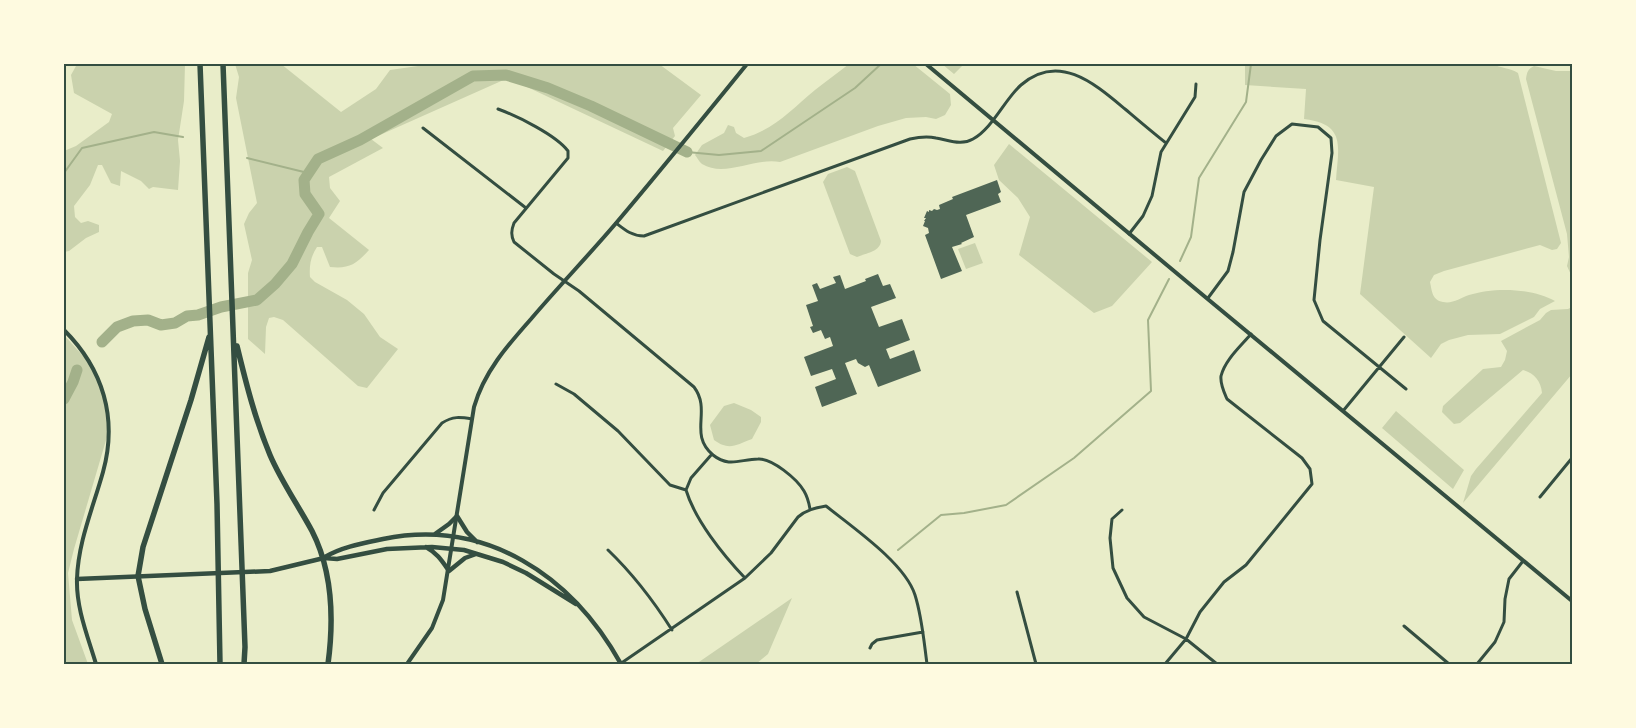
<svg xmlns="http://www.w3.org/2000/svg" width="1636" height="728" font-family="'Titillium Web',sans-serif">
<style>
.green{fill:#cad2ad}
.lines{fill:none;stroke-linecap:round;stroke-linejoin:round}
.stream{stroke:#a3b18a;stroke-width:2}
.river{stroke:#a3b18a;stroke-width:11}
.building{fill:#4f6655}
.minor{stroke:#344e41;stroke-width:3}
.tertiary{stroke:#344e41;stroke-width:4}
.secondary{stroke:#344e41;stroke-width:4.5}
.motorway{stroke:#344e41;stroke-width:5.5}
.neatline{fill:none;stroke:#344e41;stroke-width:2}
</style>
<rect width="100%" height="100%" fill="#e9edc9"/>
<path class="green" d="M74,64h111l-1,37 -6,39 2,21 -2,29 -25,-3 -4,2 -8,-8 -20,-10 -1,15 -9,-3 -9,-18h-4l-8,20 -16,21 1,11 6,6 7,-2 11,4v7l-13,6 -17,13 -5,1v-101l12,-5 33,-24 3,-8 -38,-21 -3,-18 5,-9z
M235,64h46l60,48 35,-23 14,-19 42,-6h227l42,31 -28,33 2,8 -12,15 -155,-73 -137,61 12,9 -54,29 1,11 10,13 -11,17 40,32c-13,14 -19,19 -39,17l-8,-20h-5c-6,9 -8,18 -7,30l5,5 32,18 17,14 16,23 18,12 -31,39 -9,-2 -75,-66 -9,-3 -5,1 -3,9 -1,27 -17,-15v-66l4,-13 -8,-36 5,-11 8,-10 -21,-105 3,-21z
M849,64h64l37,30 1,11 -6,10 -9,4 -10,-2 -20,1 -28,8 -98,36c-25,-5 -55,16 -78,2 -3,-2 -5,-7 -7,-9l7,-10 22,-12 4,-8 6,2 2,6 8,5c31,-9 47,-28 71,-48 11,-9 23,-17 34,-26z
M942,64h22l-10,10z
M1245,64h247c9,4 18,4 26,9l43,170 -4,6 -5,1 -12,-5 -96,26 -10,4 -4,7c2,9 2,18 13,20 10,2 17,-4 26,-7 25,-8 63,-7 86,6l-15,8 -6,8 -34,17 -32,1 -19,5 -8,4 -10,14 -71,-64 14,-107 -38,-7c2,-32 11,-56 -32,-61l2,-30 -61,-4z
M1534,66l22,5h16v206l-5,-11 2,-9 -2,-23 -41,-155c1,-7 2,-10 8,-13z
M1009,144l143,118 -40,44 -18,7 -75,-58 11,-38 -12,-19 -19,-18 -5,-15z
M847,167l8,4 26,70c-1,11 -15,12 -24,16l-7,-3 -27,-72 5,-8z
M975,243l8,20 -17,6 -8,-20z
M1572,307v67l-109,129 8,-27 5,-7 66,-76c-1,-12 -8,-20 -19,-23l-63,53 -6,1 -12,-12 1,-6 40,-37 18,-2 4,-7 2,-9 -6,-10 39,-21 6,-7 5,-3 17,-1z
M64,335l29,32 12,29 4,34 -35,119 -6,24 4,47 16,44h-24z
M734,403l17,7 10,7v5l-9,17c-16,6 -23,12 -38,1l-4,-15 14,-19z
M1396,411l68,59 -11,19 -71,-61z
M792,598l-24,56 -12,10h-60z"/>
<g class="lines">
<path class="stream" d="M687,152l32,3 42,-4 94,-63 26,-24
M247,158l61,15
M64,173l18,-25 72,-16 29,5
M1180,261l11,-24 8,-59 47,-76 5,-38
M898,550l43,-35 23,-2 42,-8 68,-47 77,-67 -3,-71 21,-41"/>
<path class="river" d="M102,342l15,-15 16,-6 15,-1 13,5 14,-2 12,-7 11,-1 23,-8 36,-7 18,-16 17,-20 16,-32 11,-18 -14,-20 -1,-14 14,-21 42,-19 113,-64 33,-1 42,13 43,18 96,46
M64,399l9,-17 4,-12"/>
</g>
<path class="building" d="M997,180l4,12 -3,2 3,8 -35,13 8,22 -13,6 1,1 -10,3 10,24 -21,8 -16,-44 4,-2 -1,-5 -5,-2 2,-5h-1l2,-3h-2l3,-7 2,1v-2l3,1 2,-2 3,1 3,-1 -1,-4 14,-6 -1,-2z
M878,274l5,12 7,-2 6,14 -25,9 8,20 23,-8 8,21 -24,9 4,10 24,-9 7,21 -43,16 -9,-22 -4,2 -7,-4 -2,-4 -11,4 12,31 -35,13 -7,-20 21,-8 -4,-10 -21,7 -7,-19 29,-11 -3,-9 -5,2 -4,-9 -8,3 -3,-6 3,-1 -7,-21 12,-4 -6,-16 5,-2 3,6 16,-6 -3,-6 7,-2 5,14 21,-8 -1,-2z"/>
<g class="lines">
<path class="minor" d="M498,109c19,7 58,26 70,42v7l-54,65c-3,8 -3,12 0,19l40,32 25,17 115,96c18,24 -6,47 19,68 16,13 28,4 45,4 14,-1 39,20 46,32 3,5 5,12 6,18
M423,128l103,80
M616,223c9,7 16,13 28,13l266,-97c9,-2 17,-3 26,-1 13,2 25,8 37,1 19,-10 32,-40 48,-54 38,-33 74,-1 104,24 13,11 27,23 41,34
M1129,234l14,-18 9,-20 9,-44 34,-55 1,-13
M1208,298l20,-27 5,-19 11,-60 17,-32 15,-24 16,-12 26,3 13,11 1,15 -12,87 -6,60 9,21 83,68
M556,384l18,10 44,37 52,54 16,5
M1343,411l61,-74
M712,454l-21,24 -5,12c9,30 37,65 59,88
M1540,497l32,-39
M374,510l9,-17 59,-70c11,-7 18,-6 30,-4
M1122,510l-10,9 -2,19 3,30 14,30 17,19 42,22 31,25
M608,550c25,24 45,50 64,80
M1017,592l19,72
M1404,626l45,38
M870,648l2,-4 5,-4 46,-8
M620,664l125,-86 26,-25 27,-36c8,-7 17,-9 28,-11 26,21 79,57 89,89 7,22 9,47 12,69
M1165,664l21,-25 14,-27 24,-30 22,-17 66,-81 -2,-15 -8,-11 -75,-59c-3,-7 -7,-15 -6,-23 4,-16 19,-29 30,-42
M1477,664l18,-22 9,-20 1,-23 4,-20 14,-18"/>
<path class="tertiary" d="M926,64c215,179 430,360 646,537
M64,330c39,39 54,88 39,142 -10,36 -25,70 -26,107 -1,29 11,58 19,85
M407,664l25,-36 11,-28 31,-193c10,-35 33,-61 57,-88 28,-33 58,-64 86,-97 44,-52 87,-105 130,-158"/>
<path class="secondary" d="M435,534l14,-10 8,-8 10,16 10,10
M426,547c11,6 16,14 23,24l16,-13 11,-4
M325,557c16,-10 39,-14 58,-18 104,-21 189,37 238,125
M77,579l193,-8 54,-13 13,1 50,-10 45,-2 32,3 39,12 23,11 50,31"/>
<path class="motorway" d="M200,64l17,440 3,160
M223,64l22,583 -1,17
M237,346c9,37 18,73 33,109 11,26 28,50 42,76 21,41 22,88 16,133
M162,664l-17,-55 -7,-33 5,-29 48,-147 18,-63"/>
</g>
<rect width="1636" height="728" fill="none" stroke="#fefae0" stroke-width="130"/>
<rect x="65" y="65" width="1506" height="598" class="neatline"/>
</svg>
